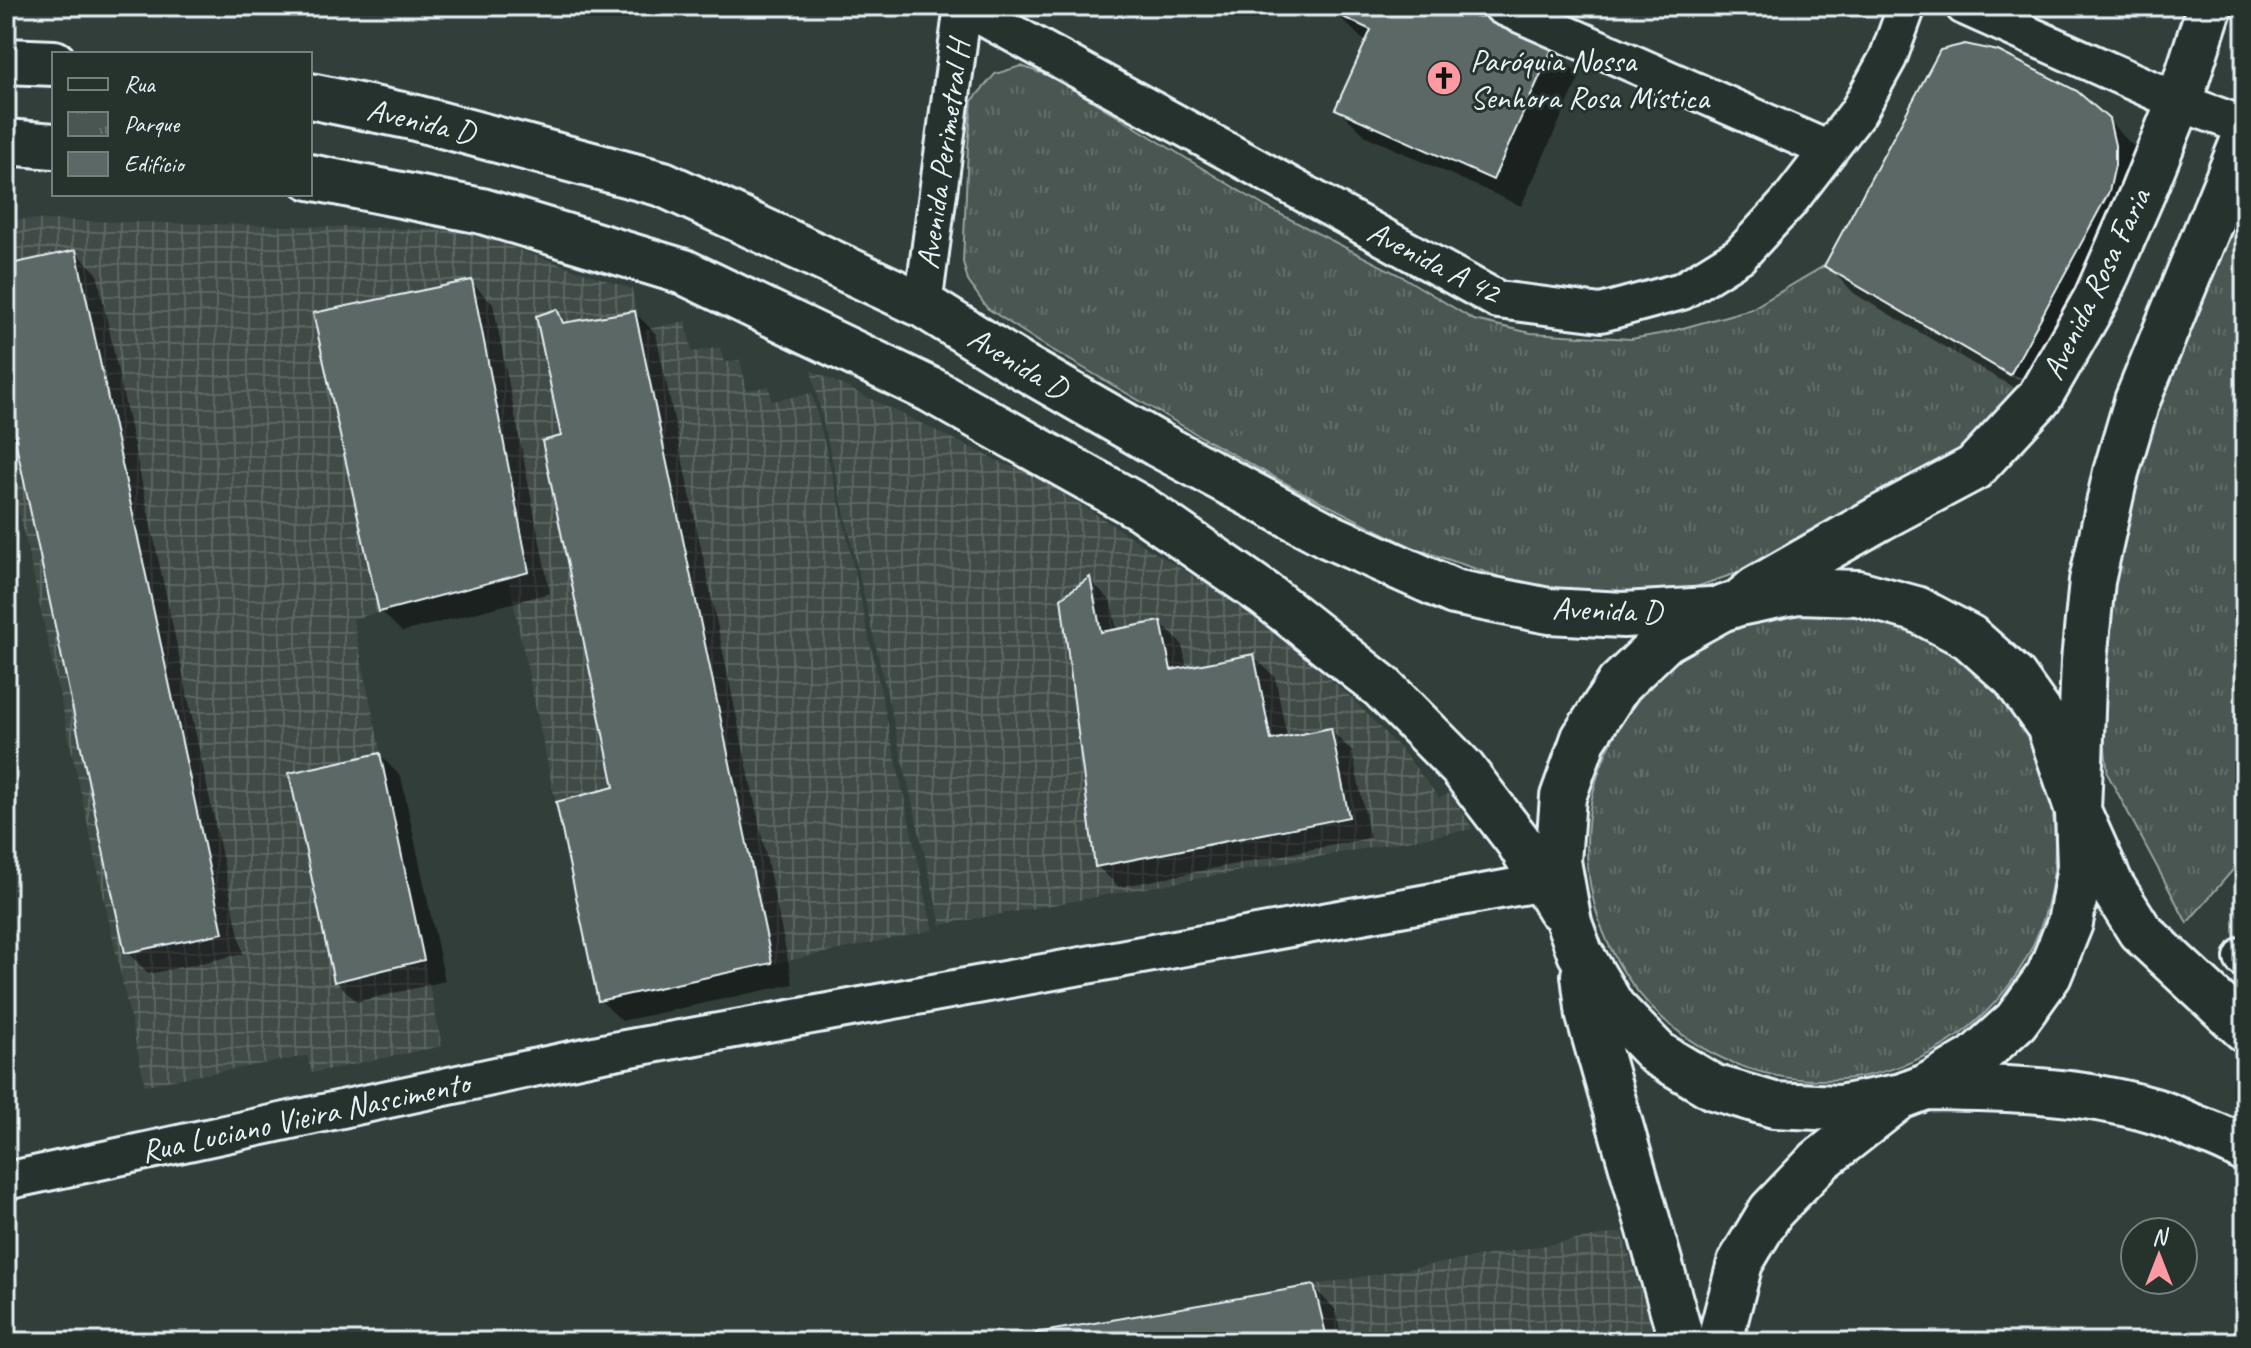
<svg xmlns="http://www.w3.org/2000/svg" width="2251" height="1348" font-family="Caveat,sans-serif">
<style>
.industrial{fill:url(#industrial-grid)}
.park{fill:url(#park-tufts);stroke:#98a4a4;stroke-width:2}
.shadow{fill:#0007}
.building{fill:#5c6865;stroke:#e8f1f8;stroke-width:2}
.lines{fill:none;stroke-linecap:round;stroke-linejoin:round}
.street-casing{stroke:#e8f1f8;stroke-width:42}
.secondary-casing{stroke:#e8f1f8;stroke-width:50}
.street{stroke:#26332d;stroke-width:36}
.secondary{stroke:#26332d;stroke-width:44}
.labels{text-anchor:middle;dominant-baseline:central;stroke-width:6;stroke-linejoin:round;paint-order:stroke}
.poi-label{font-size:32px;fill:#e8f1f8;stroke:#26332d;text-anchor:start}
.street-label{font-size:32px;fill:#e8f1f8;stroke:#26332d}
</style>
<defs>
<pattern id="industrial-grid" width="8" height="8" patternUnits="userSpaceOnUse" patternTransform="scale(2)"><rect width="8" height="8" fill="#3f4b46"/><path d="M0 4h8M4 0v8" fill="none" stroke="#5b6561"/></pattern>
<pattern id="park-tufts" width="24" height="20" patternUnits="userSpaceOnUse" patternTransform="scale(2)"><rect width="24" height="20" fill="#495651"/><path d="M3 7l-1-3M5 7V3M7 7l1-3M15 17l-1-3M17 17v-4M19 17l1-3" fill="none" stroke="#636f6b"/></pattern>
</defs>
<rect width="100%" height="100%" fill="#323e39"/>
<filter id="ink" filterUnits="userSpaceOnUse"><feTurbulence type="fractalNoise" baseFrequency=".0125" numOctaves="2"/><feDisplacementMap in="SourceGraphic" scale="16" xChannelSelector="R" yChannelSelector="G"/><feConvolveMatrix kernelMatrix="1 2 1 2 8 2 1 2 1" color-interpolation-filters="sRGB"/></filter>
<g filter="url(#ink)">
<path class="industrial" d="M6,219l456,11 170,59 7,42 47,-10 6,31 28,-5 4,15 16,-2 7,30 22,-4 3,15 40,-8 30,121 91,416 -335,71 -90,-423 -155,41 89,427 -130,27 -5,-17 -162,29 -139,-633z
M811,370l196,95 22,6 122,79 127,78 31,33 44,38 52,55 34,44 11,-5 23,36 -532,96z
M1622,1232l35,110h-640l-1,-6z"/>
<path class="park" d="M1021,66l29,10 26,15 190,116 137,70 71,43 57,13 100,6 34,-6 86,-24 73,-43 186,109 22,7 -85,82 -172,96 -97,33 -37,2 -72,-4 -54,-9 -104,-35 -115,-58 -86,-47 -171,-100 -52,-34 -19,-27 -5,-19 5,-115 4,-46 23,-27z
M2245,161v695l-58,67 -79,-148 -9,-79 -3,-70 56,-216 47,-99z
M1587 846a234 234 0 1 1 468 0a234 234 0 1 1-468 0Z"/>
<path class="shadow" d="M1337,6h120l95,42 28,28 -59,130 -155,-70 -28,-27 30,-67 -6,-3 -28,-28z
M2108,120l28,29 6,25 -104,228 -183,-108 -28,-28z
M76,252l21,21 146,681 -94,20 -22,-22 -121,-564v-121z
M471,282l22,22 57,289 -148,39 -21,-21z
M556,312l13,12 66,-11 21,21 137,650 -171,37 -22,-21 16,-211 -53,-351z
M1090,580l21,21 6,30 43,-8 22,21 5,25 66,-13 22,21 12,61 43,-8 22,21 18,87 -251,49 -22,-21z
M380,755l21,22 44,204 -88,21 -21,-21z
M1313,1287l22,22 8,33h-303z"/>
<path class="building" d="M1334,6h128l91,41 -60,133 -158,-71 36,-79 -39,-18z
M1965,44l33,7 79,40 32,28 6,26v20l-6,27 -99,183 -186,-109 116,-216z
M76,250l147,683 -98,20 -119,-556v-132z
M472,280l57,292 -150,40 -66,-299z
M557,309l6,14 72,-12 137,652 -174,38 -42,-199 58,-15 -72,-346 19,-5 -25,-120z
M1090,577l11,55 60,-11 10,49 83,-16 17,86 60,-12 18,89 -254,50 -34,-269z
M380,753l44,207 -90,22 -45,-209z
M1314,1285l14,57h-290l-2,-9z"/>
<g class="lines">
<g class="street-casing">
<path id="street" d="M963,6l535,294 103,13 81,-22 58,-36 48,-52 70,-91 30,-54 19,-52
M1502,6l327,144
M1964,6l215,96 66,24
M923,305l40,-299
M2243,958l2,-3
M6,1181l597,-128 940,-171"/>
</g>
<g class="secondary-casing">
<path id="secondary" d="M6,61l48,2
M310,96l102,21 251,67 260,121 95,59 139,80 172,92 125,56 95,19 74,4 87,-5
M2245,137l-108,264 -21,71 -24,109 -8,80 -6,150 33,74 29,46 105,98
M6,142l48,4
M310,177l172,34 202,61 247,118 210,118 125,87 116,92 80,81 56,73 41,67
M1739,603l59,-12 60,2 58,16 53,28 45,40 35,49 29,85 2,56 -10,56 -21,52 -33,46 -42,38 -48,28 -24,9 -63,12 -65,-3 -61,-18 -55,-33 -45,-46 -33,-55 -11,-30 -11,-62 5,-64 21,-59 35,-54 46,-44 56,-31 18,-6 17,-14 124,-71 94,-50 65,-70 57,-99 46,-105 37,-92 31,-96
M1584,975l5,41 93,326
M1926,1087c76,1 154,2 228,24 14,4 27,10 40,16 18,7 35,13 51,23
M1722,1342l1,-14 17,-65 31,-52 48,-50 77,-61"/>
</g>
<use href="#street" class="street"/>
<use href="#secondary" class="secondary"/>
</g>
</g>
<defs>
<g id="church-disc" transform="scale(1.8)"><circle r="9.5" fill="#ff9aa2" stroke="#26332d"/><path d="M-1.2-6h2.4v3.5h3.3v2.4h-3.3V6h-2.4V-.1h-3.3v-2.4h3.3Z" fill="#111"/></g>
</defs>
<g fill-rule="evenodd">
<use href="#church-disc" x="1444" y="78"/>
</g>
<g class="labels">
<g class="poi-label">
<text x="1470" y="60">Paróquia Nossa<tspan x="1470" dy="37">Senhora Rosa Mística</tspan></text>
</g>
<g class="street-label">
<text transform="translate(421 121) rotate(13)">Avenida D</text>
<text transform="translate(943 155) rotate(-82)">Avenida Perimetral H</text>
<text transform="translate(1434 262) rotate(27)">Avenida A 42</text>
<text transform="translate(2096 284) rotate(-64)">Avenida Rosa Faria</text>
<text transform="translate(1018 363) rotate(31)">Avenida D</text>
<text transform="translate(1607 610) rotate(2)">Avenida D</text>
<text transform="translate(305 1117) rotate(-12)">Rua Luciano Vieira Nascimento</text>
</g>
</g>
<rect width="2251" height="1348" fill="none" stroke="#26332d" stroke-width="32"/>
<rect x="16" y="16" width="2219" height="1316" fill="none" stroke="#e8f1f8" stroke-width="3" filter="url(#ink)"/>
<rect x="52" y="52" width="260" height="144" fill="#26332d" stroke="#747f7e" stroke-width="2"/>
<rect x="68" y="78" width="40" height="12" fill="#26332d" stroke="#747f7e" stroke-width="2"/>
<text x="124" y="92" font-size="24" fill="#e8f1f8">Rua</text>
<rect x="68" y="112" width="40" height="24" fill="url(#park-tufts)" stroke="#747f7e" stroke-width="2"/>
<text x="124" y="132" font-size="24" fill="#e8f1f8">Parque</text>
<rect x="68" y="152" width="40" height="24" fill="#5c6865" stroke="#747f7e" stroke-width="2"/>
<text x="124" y="172" font-size="24" fill="#e8f1f8">Edifício</text>
<g transform="translate(2159 1256)"><circle r="38" fill="#26332d" stroke="#747f7e" stroke-width="2"/>
<path d="M0-6L14 30L0 20L-14 30Z" fill="#ff9aa2"/>
<text y="-12" font-size="22" font-weight="bold" text-anchor="middle" fill="#e8f1f8">N</text>
</g>
</svg>
